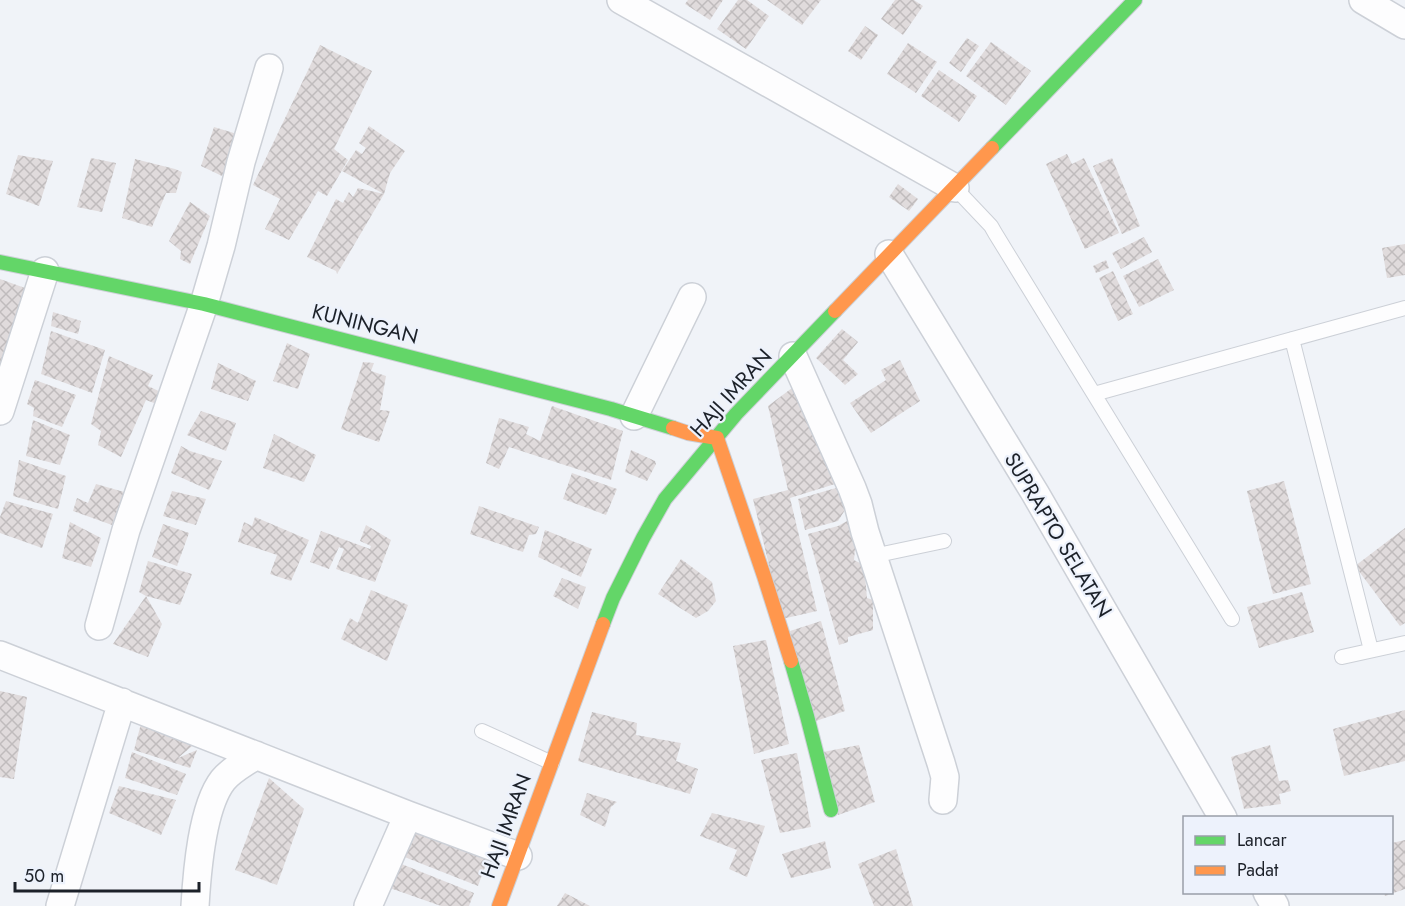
<svg xmlns="http://www.w3.org/2000/svg" width="1405" height="906" font-family="Jost,sans-serif">
<style>
.building{fill:url(#building-cross-hatch)}
.lines{fill:none;stroke-linecap:round;stroke-linejoin:round}
.lane-casing{stroke:#ccd0d7;stroke-width:16}
.street-casing{stroke:#ccd0d7;stroke-width:30}
.fast-casing{stroke:#ccd0d7;stroke-width:16}
.slow-casing{stroke:#ccd0d7;stroke-width:16}
.lane{stroke:#fdfdfe;stroke-width:14}
.street{stroke:#fdfdfe;stroke-width:27}
.fast{stroke:#63d668;stroke-width:14}
.slow{stroke:#ff974d;stroke-width:14}
.labels{text-anchor:middle;dominant-baseline:central;stroke-width:4.5;stroke-linejoin:round;paint-order:stroke}
.street-label{font-size:21px;fill:#1c2129;stroke:#edf2fc}
</style>
<defs>
<pattern id="building-cross-hatch" width="8" height="8" patternUnits="userSpaceOnUse" patternTransform="scale(1.5)"><rect width="8" height="8" fill="#e0dbdc"/><path d="M0 0l8 8M0 8l8-8" fill="none" stroke="#c0bcbd"/></pattern>
</defs>
<rect width="100%" height="100%" fill="#f0f3f8"/>
<path class="building" d="M688,0h35l-13,20 -25,-16z
M738,0h9l22,16 -23,33 -29,-20z
M767,0h54l-19,25z
M895,0h19l9,6 -20,29 -22,-16z
M865,26l13,9 -17,25 -13,-9z
M967,38l12,8 -18,26 -12,-9z
M991,42l40,29 -25,34 -40,-29z
M908,43l29,19 -21,31 -29,-19z
M320,45l52,26 -38,78 14,11 -21,36 -9,-5 -29,49 -24,-11 15,-30 -27,-14z
M939,70l38,26 -18,26 -38,-26z
M369,126l36,25 -15,22 -6,21 -42,-23 14,-21 6,4 4,-6 -7,-5z
M214,127l23,7 -15,42 -21,-10z
M1067,154l5,10 12,-6 35,75 -34,16 -39,-85z
M18,155l35,6 -14,45 -33,-12z
M91,158l25,5 -14,49 -25,-5z
M1112,158l28,68 -18,8 -29,-68z
M135,159l40,10 7,3 -6,21h-10l-14,34 -30,-9z
M898,184l20,15 -9,12 -20,-14z
M358,188l26,6 -47,80 -1,-3 -29,-14 29,-58 7,4 6,-11 4,5z
M190,202l20,14 -20,48 -10,-5 1,-8 -12,-10z
M1144,237l8,15 -31,17 -9,-16z
M1405,244v31l-18,3 -5,-30z
M1158,259l16,31 -35,17 -16,-31z
M1106,260l3,8 -13,5 -3,-7z
M1113,271l20,43 -15,7 -19,-43z
M0,279l25,9 -24,83h-1z
M53,312l28,9 -3,13 -27,-8z
M842,329l16,13 -15,18 15,14 -13,11 -29,-27z
M51,331l54,19 -13,43 -51,-19z
M287,343l23,11 -12,35 -25,-8z
M109,356l44,19 -5,11 17,8 -3,12 -16,-6 -25,57 -23,-12 3,-14 -10,-7z
M900,360l20,41 -49,32 -21,-30 36,-23 -5,-10z
M363,362l11,1 -3,8 15,5 -6,34 10,1 -11,31 -38,-13z
M218,363l38,18 -8,20 -37,-12z
M35,380l41,15 -14,32 -29,-11 1,-8 -7,-4z
M796,385l39,99 -45,14 27,113 -35,8 -29,-120 35,-9 -20,-84z
M552,406l71,25 -12,49 -102,-33 -10,22 -13,-6 13,-45 30,9 -3,7 14,7z
M201,411l35,12 -10,28 -39,-16z
M33,420l37,15 -10,30 -34,-9z
M274,434l42,21 -12,27 -41,-14z
M181,446l9,5 32,10 -13,29 -38,-17z
M631,450l24,11 1,3 -9,17 -22,-9z
M19,460l47,16 -8,33 -45,-13z
M572,473l45,16 -11,26 -43,-16z
M1284,481l27,103 -38,10 -26,-103z
M96,484l28,8 -12,33 -39,-14 4,-13 11,5z
M836,488l6,9 3,13 -7,11 -33,9 -7,-31z
M172,491l34,8 -10,26 -33,-9z
M6,501l47,13 -11,34 -42,-15v-16z
M479,506l60,21 -3,7 -7,1 -6,17 -53,-18z
M255,517l54,23 -18,41 -21,-7 7,-19 -39,-13 6,-20 8,4z
M849,520l1,10 10,2 1,14 -6,3 -1,11 10,5 3,33 6,2v30l-25,7v5l-9,3 -31,-111 30,-8z
M70,522l31,16 -10,29 -29,-9z
M163,524l26,9 -12,33 -25,-9z
M366,525l25,15 -16,42 -39,-13 8,-20 -5,-2 -10,22 -19,-7 11,-31 49,18 1,-3 -11,-5z
M1405,528v95l-5,3 -45,-60z
M545,530l47,19 -11,28 -43,-20z
M681,559l31,23 4,19 -8,10 -12,7 -38,-24z
M148,561l44,13 -12,31 -34,-9 -7,-4z
M562,578l24,9 -8,22 -25,-13z
M371,590l37,15 -21,56 -46,-22 9,-21 8,5z
M1302,592l12,40 -55,16 -12,-41z
M146,596l16,28 -14,33 -35,-13z
M821,621l24,90 -35,12 -20,-92z
M766,640l23,104 -35,10 -21,-108z
M0,691l27,6 -13,82 -14,-2z
M1405,710v51l-61,15 -11,-47z
M592,712l45,11 -1,12 45,8 -5,18 22,8 -8,25 -112,-33z
M142,720l56,21 -20,17 19,-8 -7,18 -56,-18z
M859,745l16,57 -37,13 -15,-63z
M1270,745l9,36 9,-1 3,11 -12,3 2,10 -37,5 -13,-52z
M132,752l54,22 -9,21 -52,-17z
M797,753l14,74 -31,6 -19,-73z
M269,778l35,31 -27,76 -42,-15z
M119,786l57,14 -15,35 -52,-22z
M587,793l30,9 -6,5 -6,20 -25,-12z
M712,813l53,13 -18,51 -18,-8 8,-19 -37,-14z
M414,826l75,30 -11,30 -76,-30z
M1405,840v49l-20,7 -1,-4h8v-49z
M825,841l6,27 -40,10 -9,-24z
M896,849l17,57h-39l-16,-42z
M399,863l75,30 -5,13h-28l-51,-18z
M565,893l25,13h-33z"/>
<g class="lines">
<g class="lane-casing">
<path id="lane" d="M955,188l36,38 4,7 237,386
M1292,339l79,311
M1094,394l311,-86
M873,556l71,-15
M1342,657l63,-14
M482,731l70,32"/>
</g>
<g class="street-casing">
<path id="street" d="M621,0l334,188
M1363,0l42,25
M889,254l146,239 188,325
M793,356l59,132 6,16 7,28 76,231 4,14 -2,23
M0,411l45,-140
M634,416l58,-119
M99,626l27,-96 78,-226 17,-58 20,-84 28,-94
M0,655l408,160 110,41
M1267,892l8,14
M60,906l62,-204
M195,906c2,-34 7,-99 28,-126 9,-11 22,-17 33,-25
M368,906l40,-91"/>
</g>
<g class="fast-casing">
<path id="fast" d="M992,148l143,-148
M0,262l204,42 407,105 62,19
M603,624l10,-26 30,-60 22,-39 71,-85 99,-103
M791,661l16,55 24,94"/>
</g>
<g class="slow-casing">
<path id="slow" d="M835,311l157,-163
M673,428l15,5 29,5 47,138 27,85
M499,906l104,-282"/>
</g>
<use href="#lane" class="lane"/>
<use href="#street" class="street"/>
<use href="#fast" class="fast"/>
<use href="#slow" class="slow"/>
</g>
<g class="labels">
<g class="street-label">
<text transform="translate(365 324) rotate(14)">KUNINGAN</text>
<text transform="translate(731 393) rotate(-48)">HAJI IMRAN</text>
<text transform="translate(1058 535) rotate(59)">SUPRAPTO SELATAN</text>
<text transform="translate(506 826) rotate(-70)">HAJI IMRAN</text>
</g>
</g>
<rect x="1183" y="816" width="210" height="78" fill="#edf2fc" stroke="#999ea8" stroke-width="1.5"/>
<rect x="1195" y="836" width="30" height="9" fill="#63d668" stroke="#999ea8" stroke-width="1.5"/>
<text x="1237" y="846" font-size="18" fill="#1c2129">Lancar</text>
<rect x="1195" y="866" width="30" height="9" fill="#ff974d" stroke="#999ea8" stroke-width="1.5"/>
<text x="1237" y="876" font-size="18" fill="#1c2129">Padat</text>
<path d="M15 882v9h184v-9" fill="none" stroke="#1c2129" stroke-width="3"/>
<text x="24" y="882" font-size="18" fill="#1c2129" stroke="#edf2fc" stroke-width="4.5" paint-order="stroke">50 m</text>
</svg>
